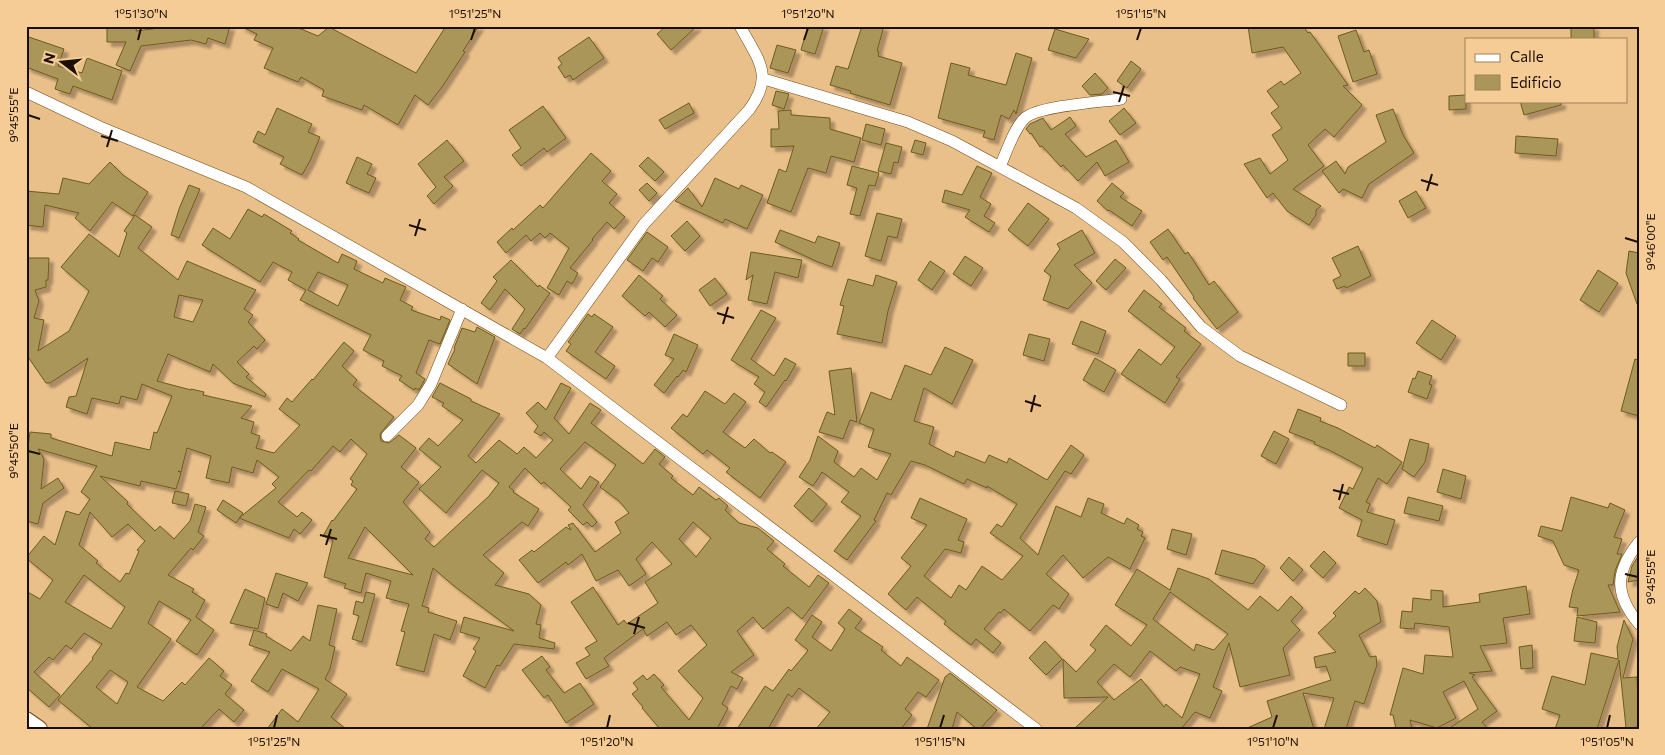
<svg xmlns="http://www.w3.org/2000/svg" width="1665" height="755" font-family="Commissioner,sans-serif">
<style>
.building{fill:#aa9659;stroke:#6e5b1b;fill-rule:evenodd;filter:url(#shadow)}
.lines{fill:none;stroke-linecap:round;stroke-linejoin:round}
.street-casing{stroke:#714c16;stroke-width:12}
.secondary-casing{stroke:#714c16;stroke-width:18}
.street{stroke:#fff;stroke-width:11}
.secondary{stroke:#fff;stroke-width:16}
.ticks{fill:none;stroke:#1d0f00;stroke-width:2}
.neatline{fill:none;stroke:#1d0f00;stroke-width:2}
.ticks-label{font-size:12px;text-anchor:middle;fill:#1d0f00}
</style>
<defs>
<filter id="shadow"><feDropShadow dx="4.5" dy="4.5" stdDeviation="1" flood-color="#0004"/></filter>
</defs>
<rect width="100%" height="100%" fill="#e9bf8a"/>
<path class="building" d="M107,26h30l-1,5 39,-5h55l-5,18 -17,-6 -2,6 -15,-4 -50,6 -11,25 -14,-6 10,-23h-19z
M240,26h54l24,10 11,-9 87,46 30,-47h33l-16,25 2,1 -23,35 -14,18 -13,-10 -17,30 -34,-20 -2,5 -40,-14 2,-6 -23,-13 -3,5 -34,-14 9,-20 -19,-8 3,-6z
M666,26h31l-26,24 -14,-16z
M808,26h16l-9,28 -14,-4z
M862,26h22l-7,25 2,1 -1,4 24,7 -12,42 -40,-12 1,-2 -21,-6 6,-19 12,3z
M1248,26h55l5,7 2,-1 38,53 -5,1 19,19 -28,32 -9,-8 -17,16 16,21 -31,23 28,17 -5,4v5l-7,10 -22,-14 -14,-18 -6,5 -23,-34 16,-6 10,16 18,-14 -16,-25 10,-7 -11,-15 8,-6 -12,-16 14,-10 3,4 17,-12 -18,-26 -31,6z
M1571,26h23v13h-23z
M1055,29l34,10 -13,19 -28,-8z
M1356,30l8,22 5,-2 8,24 -24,8 -15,-46z
M26,36l38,13 -6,17 24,7 5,-15 35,13 -10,29 -39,-14 -3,8 -15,-5 3,-10 -32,-12z
M589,37l15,21 -31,22 -3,-5 -5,3 -7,-11 4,-3 -4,-6z
M777,45l19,5 -8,23 -18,-5z
M1016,53l16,5 -16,56 -2,-4 -5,9 -8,-4 -7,25 -11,-3 2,-6 -47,-13 13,-55 19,5 -2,7 38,10z
M1131,61l10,8 -14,19 -10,-7z
M1095,73l13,15 -6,6 -12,1 -8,-9z
M776,91l13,3 -5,15 -12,-4z
M1466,95v14l-17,1v-14z
M1520,101h41v4l-37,10z
M689,103l5,10 -29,16 -6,-9z
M543,106l23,32 -19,14 -3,-4 -23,18 -9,-11 9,-7 -12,-18z
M277,108l35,16 -4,8 12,5 -10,24 -8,14 -22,-11 4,-7 -31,-15 5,-11 7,4z
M1124,108l12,15 -16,12 -11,-14z
M1393,109l10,26 11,18 -45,31 -7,14 -19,-9 -4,4 -17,-22 14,-10 9,13 3,-7 38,-25 -10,-27z
M791,110v5l39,3v11l31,9 -7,24 -23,-6 -5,17 -18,-5 -17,44 -24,-9 12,-34 7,3 8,-26 -23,1v-18h8l-1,-18z
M1070,117l6,9 -11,8 21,23 30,-17 13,22 -24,14 -8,-14 -19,19 -15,-16 -2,2 -19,-21 -2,1 -9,-14 -1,1 -4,-5 4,-5 13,-6 8,12z
M866,124l19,5 -4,16 -19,-5z
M1516,136l42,3 -2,17 -41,-3z
M447,140l17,21 -20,16 9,9 -19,18 -7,-8 9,-9 -18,-23z
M915,140l11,3 -3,12 -12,-3z
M886,143l16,4 -4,16 -4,-1 -3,12 -13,-3z
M591,153l20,18 -9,10 15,13 -8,9 16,14 -11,12 -7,-7 -15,17 1,1 -23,28 8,5 -6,11 -5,-3 -8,14 -12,-7 22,-40 -19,-15 -5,5 -5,-5 -9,8 -5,-6 -20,18 -9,-11 15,-14 1,2 27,-25 3,3z
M357,157l15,7 -5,10 9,4 -7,15 -23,-10z
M648,157l16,15 -9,9 -16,-15z
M110,162l13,13 25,17 -15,24 -21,-14 -22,29 -15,-13 4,-5 -34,-8 -2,22 -17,-2v-34l33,3 4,-16 26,6z
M852,166l27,7 -4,13 -6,-1 -9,31 -10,-2 7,-26 -10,-3z
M977,166l15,7 -12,24 11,7 -7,12 11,7 -6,9 -24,-15 5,-7 -28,-8 3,-12 17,5z
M715,178l24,11 2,-4 22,10 -16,34 -22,-10 -2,4 -48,-22 13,-13 14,19z
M647,183l10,10 -8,8 -10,-11z
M1112,183l12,10 -4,4 22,14 -10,15 -23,-16 -1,1 -11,-10z
M189,185l11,4 -21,49 -8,-3 8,-26z
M1416,191l10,17 -18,10 -9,-17z
M1028,203l21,16 -21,27 -20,-16z
M248,209l14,8 2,-3 28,17 -2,2 9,6 -1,1 40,23 4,-9 15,7 -3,8 29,14 2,-5 21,9 -6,13 13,7 -2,3 29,10 1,-4 9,4 -10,24 -11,-4 -13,33 9,6 -6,11 -4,-2 -1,2 -15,-10 3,-4 -20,-10 2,-5 -21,-11 8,-15 -71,-35 6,-10 -18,-10 4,-8 -19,-10 -13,20 -58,-37 11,-17 17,11zM318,272l30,13 -10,21 -30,-16z
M877,213l25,6 -5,19 -9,-2 -7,25 -16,-5z
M135,215l17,12 -14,21 40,32 9,-19 69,29 -12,19 9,6 -5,7 17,18 -8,9 -3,-3 -17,16 12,12 -3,3 20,17 -1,3 -32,-14 -20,-19 -3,8 -42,-18 -11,27 34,9v-1l13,3 -1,3 49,11 -11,12 13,4 -3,11 9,3 -4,12 18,5 26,-28 -21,-16 8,-11 5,4 20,-23 1,1 31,-38 10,9 -12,15 15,14 -4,5 41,32 -14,17 1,7 8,2 10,-8 17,13 -15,19 18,15 -16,20 27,30 -5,7 9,8 55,-51 10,-13 -17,-13 -36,43 -27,-24 22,-22 -22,-18 10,-11 9,8 25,-26 -21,-14 2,-3 -12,-6 8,-14 31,16v2l29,13 -32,42 8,7 23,-23 18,14 7,-7 12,11 17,-18 -9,-8 -3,4 -7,-4 4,-6 -12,-13 12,-11 8,8 15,-27 10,5 -17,30 15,16 21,-31 11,7 -10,13 52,41 12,-15 10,8 -6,7 14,12 -2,2 22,17 6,-8 17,13 3,-2 9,8 -3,4 14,13 19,5 16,13 -7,8 18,15 -2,2 26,21 9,-12 11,8 -27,36 -14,-12 -25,22 -10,-12 -16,14 17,24 -23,17 12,6 -6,11 -6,-3 -9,18 6,4 -11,21h-57l-18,-21 1,-1 -11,-13 6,-5 -5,-6 10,-8 4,5 7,-6 10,11 -3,2 28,33 14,-22 -25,-27 29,-26 -16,-20 -15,10 -9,-13 -20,14 -4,-7 -39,29 5,8 -23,13 -10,-16 14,-8 -5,-7 12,-7 -26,-39 22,-15 25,38 6,-5 3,4 31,-21 -13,-21 27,-18 -20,-22 -16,17 10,15 -17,12 -11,-16 -22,11 -14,-27 -14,11 -2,-3 -28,21 -19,-23 13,-10 2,2 32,-25 5,3 -3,-5 5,-2 22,29 26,-19 -6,-11 14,-9 -10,-12 -19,-14 16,-22 -31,-23 -25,27 21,20 9,-13 9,6 -16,23 14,17 -5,5 -5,-5 -4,3 -15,-15 3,-3 -27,-25 -3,2 -16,-16 -16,19 5,4 -1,1 26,17 -11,17 -6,-4 -39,33 21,18 -9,12 34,9 12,11 -5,19 5,1 -2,13 16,5 -1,6 -40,-5 -14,22 -3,-1 -12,23 -22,-12 13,-25 -3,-2 7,-11 -20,-6 4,-15 50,14 -60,-45 -21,-18 -11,38 7,2 -1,4 29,9 -7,19 -16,-6 -10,38 -28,-7 9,-33 -4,-1 8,-27 -23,-6 5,-17 -25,-8 -5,20 -17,-5 2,-4 -22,-7 9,-37 -10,-4 9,-16 1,1 24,-32 -6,-4 2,-4 -3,-2 17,-25 -16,-15 -11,13 -7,-6 -22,25 -2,-1 -31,32 19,15 5,-5 10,8 -12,14 -6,-5 -5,9 -50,-20 37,-30 -4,-4 7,-7 -22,-17 -4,13 -21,-6 -3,16 -23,-5 5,-22 -24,-8 -6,24 -3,-1 3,2 -5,16 -35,-8 -1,5 -40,-10 28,26 -1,2 28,27 5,-5 14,13 16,-18 5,-17 11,3 -8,25 6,4 -11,14 -2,-2 -23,27 26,14 -2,3 13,8 -9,17 18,13 -17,25 -21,-14 15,-21 -32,-19 -11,22 23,16 -34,48 26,14 19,-19 3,3 24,-27 15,13 -4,5 12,9 -7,9 19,16 -10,12 -15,-13 -19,20h-107l-35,-29 35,-41 -1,-1 10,-14 -18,-11 -13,16 -5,-4 -13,15 -4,-3 -15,15 26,23 -11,12 -23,-20v-96l14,8 13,-19 -27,-22 18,-22 11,9 11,-34 13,4 11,-16 -9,-7 16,-26 -59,-17 6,10 -3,30 17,-11 6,10 -21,15 -5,21 -12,-3v-59l4,-30 21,2v4l61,18 3,-14 35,8 4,-18 3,1 15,-37 -30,-12 -5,16 -16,-4 -2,8 -27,-6 -5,16 -21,-7 3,-10 7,-1 12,-38 -38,25h-4l-20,-29v-96h23l-1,22h-2v7l-11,3 4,11 -5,17 10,2 -6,31 31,-20 20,-40 -28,-24 28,-33 30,23 8,-24 -3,-2zM179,295l24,5 -10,22 -19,-5zM90,512l22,25 16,-13 17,17 -8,9 2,1 -10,23 -3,-1 -6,9 -24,-19 2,-2 -19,-16zM693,522l18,16 -15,19 -17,-18zM365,527l48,48 -65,-17zM84,575l41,32 -14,22 -46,-27zM110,670l18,12 -11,22 -21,-17z
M687,221l13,15 -15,15 -14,-15z
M1168,229l17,25 3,-2 21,33 5,-4 24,31 -21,17 -24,-31 1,-1 -27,-40 -4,3 -13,-18z
M780,230l35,13 3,-7 22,7 -8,24 -14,-5 -43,-20z
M1082,230l13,23 -21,12 18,18 -24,26 -25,-9 8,-24 -7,-5 16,-22 -3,-5z
M647,232l21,15 -10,15 -6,-4 -9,13 -16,-11z
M1358,246l13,30 -25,12 -1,-2 -8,3 -4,-9 8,-4 -9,-18z
M1629,251l10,2v51h-2l-11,-31z
M751,252l51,8 -4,18 -23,-6 -8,32 -19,-4 5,-25 -7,5z
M965,256l18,12 -12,18 -18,-12z
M1115,259l11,9 -20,22 -10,-9z
M511,260l27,27 1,-2 11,8 -25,36 -1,-1 -4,6 -8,-5 13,-20 -20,-20 -15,21 -9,-7 16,-22 -4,-4z
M930,261l15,10 -13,19 -14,-10z
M1598,270l20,13 -19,29 -19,-12z
M639,275l24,21 -3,3 17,16 -12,12 -16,-15 -4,4 -23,-20z
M876,275l21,7 -9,29 -6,32 -45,-9 7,-28 -4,-1 8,-26 25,7z
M715,278l12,16 -17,12 -11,-16z
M1144,290l18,14 -3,3 27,21 -2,3 17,13 -25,33 4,2 -15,24 -44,-29 18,-25 22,16 14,-18 -47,-36z
M761,310l15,8 -25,41 23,17 11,-18 11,6 -10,17 -1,-1 -19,27 -7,-5 6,-10 -11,-8 5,-7 -28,-17z
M588,314l4,3 2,-3 19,13 -18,25 20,14 -9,13 -40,-28 5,-7 -3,-2z
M1432,320l24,16 -15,24 -25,-17z
M1081,321l25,10 -8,23 -26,-10z
M477,327l18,10 -18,47 -29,-20 7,-15 -1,-1 8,-20 13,4z
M674,334l24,11 -12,27 -3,-2 -5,7 -1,-1 -13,17 -10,-8 20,-26 -9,-4z
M1029,334l21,5 -6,22 -21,-6z
M945,347l28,13 -21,44 -28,-16 -10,33 20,6 -5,17 25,13 2,-6 29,12 4,-8 18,8 2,-5 38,22 24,-35 13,10 -13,19 -6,-3 -45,67 18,17 18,-49 25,11 7,-19 16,6 -3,9 23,11 3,-6 12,7 -2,4 6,3 -2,4 4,2 -15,31 -22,-12 -25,21 -20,-23 -17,19 23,20 -10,15 -6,-4 -23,26 -26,-22 -3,4 -2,-1 -15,17 17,14 -8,10 -17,-14 -5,6 -27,-21 2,-3 -29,-24 -11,13 -18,-16 23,-28 -10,-8 26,-33 -16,-7 9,-20 47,21 -9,21 6,2 -3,11 -16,-4 -21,27 27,22 8,-13 7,5 16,-24 20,14 21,-24 -33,-23 7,-9 5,3 15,-23 -30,-18v2l-20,-9 -3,5 -39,-19 -14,-4 -20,34 -4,-2 -13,27 2,1 -29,39 -13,-9 27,-35 -20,-14 8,-10 -27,-20 -9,14 -14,-9 11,-17 8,-24 20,15 -4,11 20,15 7,-9 16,12 14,-26 -23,-7 6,-18 -15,-6 12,-31 20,8 14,-35 26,10z
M1348,353h17v13h-17z
M1095,358l21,12 -12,22 -21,-12z
M1635,359l4,1v56l-18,-5z
M851,368l6,54 -7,-2 -7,19 -24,-7 8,-20 8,3 -6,-44z
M1418,371l14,5 -3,8 3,1 -5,14 -19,-7 5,-14 2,1z
M705,391l20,13 9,-11 12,9 -23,30 22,16 9,-9 16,14 2,-1 14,10 -26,36 -34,-26 4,-4 -23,-18 -4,4 -32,-26 12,-14 4,3z
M1298,409l23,9 -1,3 18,7 37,20 2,-3 25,17 -15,22 -9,-6 -12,24 4,2 -3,8 28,8 -8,25 -30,-9 5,-16 -23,-12 10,-21 4,2 10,-21 -34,-18 -15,-6 1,-2 -26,-10z
M1274,431l15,8 -13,25 -15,-8z
M1410,439l19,5 -4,18 -11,15 -12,-8z
M1443,469l23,7 -5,23 -24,-7z
M809,488l18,16 -15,18 -18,-16z
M175,491l14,3 -3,12 -14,-3z
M1408,497l35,9 -4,15 -35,-8z
M1571,497l37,11 2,-5 15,7 -11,27 8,2 -5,15h5l-7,17 -2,14h-5l12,27 -43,4 1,-8 -9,-1 4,-18 6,-19 -15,-5 -11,-24 -15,-5 3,-10 21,5z
M223,500l20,13 -7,10 -19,-13z
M1172,529l20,5 -6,21 -19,-6z
M1222,550l33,9 10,7 -12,18 -38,-10z
M1324,551l12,12 -13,15 -13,-12z
M1639,555v25l-11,2 4,-16z
M1289,557l14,13 -10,11 -13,-13z
M1178,568l31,11 39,31 12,-14 18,15 13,-15 12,12 -12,13 9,9 -17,18 7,27 -50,12 -11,-44 -16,44 9,4 -12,27 -15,-6 -14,17h-107l34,-32 -44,1 -1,-39 13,13 20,-22 -6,-5 16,-20 25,21 16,-21 -32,-20 22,-36 33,21zM1170,592l58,42 -14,16 -18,-6 -2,7 -41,-32zM1150,651l26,20 4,-4 20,7 -18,44 -16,-14 -2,3 -23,-28 -27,21 -17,-18 17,-18 16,13z
M276,573l32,10 -10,18 -15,-8 -5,15 -12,-4z
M1526,586l4,28 -27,4 4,25 -27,3 12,25 -23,2 6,2 -3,2 25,34 -15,11 6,7h-40l30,-20 -14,-28 -21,11 13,26 -19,10 -27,-8 2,9h-16l-3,-14h-3l13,-47 20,6 2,-19 28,2 -4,-30 -34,-4 -1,6 -14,-1 2,-17 10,1 1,-14 18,2v-10l12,1v16l37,-5 -1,-8z
M1365,588l12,13 4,21 -22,13 11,22 6,-1 1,9 -13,39 -9,-3 -9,28h-22l10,-31 -31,-5 11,36h-69l27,-12 -5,-16 64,-21 -5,-14 -10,2 -2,-11 22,-5 -18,-19 18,-17 -3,-3 22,-22 4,3z
M245,589l20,9 -7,31 -28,-6z
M366,592l9,2 -13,48 -10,-3 7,-23 -6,-2 3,-13 7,2z
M318,605l19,4 -8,36 6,2 -5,22 -5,10 22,15 -16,23 15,12h-79l15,-20 16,13 21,-33 -37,-20 -14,23 -17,-11 19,-29 -21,-7 5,-15 13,4 -1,2 25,15 12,-15 7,5z
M849,609l13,10 -7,9 28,19 -2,3 20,16 6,-9 32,23 -13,17 -8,-5 -13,17 7,6 -11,14h-85l14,-17 -31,-24 -7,9 -4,-3 -20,35h-31l28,-43 8,5 16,-22 2,2 15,-18 2,-3 -13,-10 17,-25 10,7 -10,15 19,14 14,-22 -7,-6z
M1577,617l20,5 -2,21 -21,-2z
M1624,620l9,19 -10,39 14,-1 2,50 -13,1 -7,-68 -22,69h-42l5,-14 -18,-6 10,-33 33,9 6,-32 27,6 -1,-12z
M1045,641l17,18 -16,16 -17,-17z
M1532,645l1,23 -12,1 -2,-22z
M542,656l8,11 -4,3 18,23 16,-10 14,21 -28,19 -18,-28 -4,3 -22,-28z
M950,673l47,37 -17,19h-3l-20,-17 -5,17h-25l18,-52z"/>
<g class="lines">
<g class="street-casing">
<path id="street" d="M764,79l144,43 44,19 124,67 47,34 38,38 40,47 39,29 101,49
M26,92l74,35 146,60 301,171 489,371
M1000,167c6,-14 14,-39 25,-49 13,-12 76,-16 96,-19
M547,358l97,-134 105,-114c26,-35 9,-50 -9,-84
M387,436l31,-31 13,-21 31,-75
M1639,542c-24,30 -25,52 0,82"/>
</g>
<g class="secondary-casing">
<path id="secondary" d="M26,720l13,9"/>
</g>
<use href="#street" class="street"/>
<use href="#secondary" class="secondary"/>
</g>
<path class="ticks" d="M138,40l3,-12M471,40l4,-12M804,40l4,-12M1137,40l4,-12M1113,92l17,4M1119,102l5,-16M28,115l12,4M101,136l17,5M107,147l5,-17M1421,180l17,5M1427,191l5,-17M409,225l17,5M415,236l5,-17M1625,238l13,4M717,313l17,5M723,324l5,-17M1025,401l16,5M1031,412l4,-17M28,451l12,3M1333,490l16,4M1339,500l4,-16M320,535l17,4M326,545l5,-16M1625,574l13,3M628,623l17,5M634,634l5,-17M274,728l3,-13M607,728l3,-13M940,728l4,-13M1273,728l4,-13M1607,728l3,-13"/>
<rect width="1665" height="755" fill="none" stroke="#f6cc96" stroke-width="55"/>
<rect x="1465" y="38" width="162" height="65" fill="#f6cc96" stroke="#9f805a"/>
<rect x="1475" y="54" width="25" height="8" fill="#ffffff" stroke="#9f805a"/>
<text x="1510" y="62" font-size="15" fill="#1d0f00">Calle</text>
<rect x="1475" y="75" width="25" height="15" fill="#aa9659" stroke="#9f805a"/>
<text x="1510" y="88" font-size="15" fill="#1d0f00">Edificio</text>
<g transform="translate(62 62) rotate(286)" stroke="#f6cc96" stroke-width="4" paint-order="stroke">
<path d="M0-4L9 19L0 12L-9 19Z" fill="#1d0f00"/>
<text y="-8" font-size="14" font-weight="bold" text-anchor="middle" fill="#1d0f00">N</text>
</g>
<rect x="28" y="28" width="1610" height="700" class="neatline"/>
<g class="ticks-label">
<text x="141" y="18">1°51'30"N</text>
<text x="475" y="18">1°51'25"N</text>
<text x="808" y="18">1°51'20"N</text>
<text x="1141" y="18">1°51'15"N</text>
<text transform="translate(14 115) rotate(-90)" y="4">9°45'55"E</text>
<text transform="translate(1651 242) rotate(-90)" y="4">9°46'00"E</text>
<text transform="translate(14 451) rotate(-90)" y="4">9°45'50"E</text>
<text transform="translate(1651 577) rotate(-90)" y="4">9°45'55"E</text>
<text x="274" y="746">1°51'25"N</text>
<text x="607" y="746">1°51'20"N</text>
<text x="940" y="746">1°51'15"N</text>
<text x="1273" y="746">1°51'10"N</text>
<text x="1607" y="746">1°51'05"N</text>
</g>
</svg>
